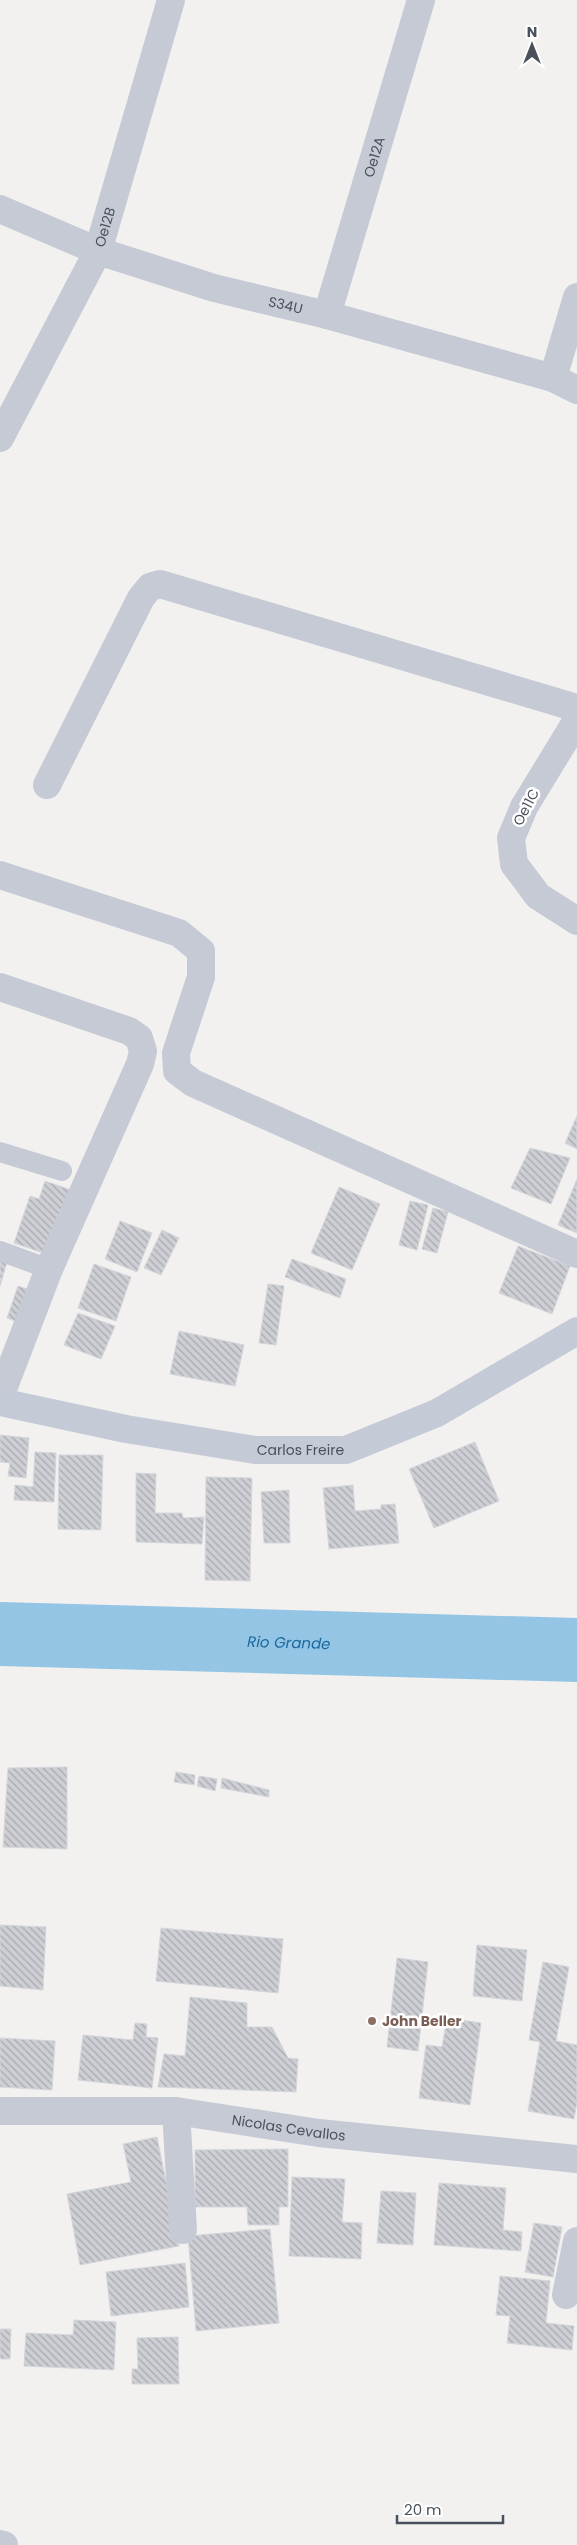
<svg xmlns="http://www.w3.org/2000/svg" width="577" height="2545" font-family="Poppins,sans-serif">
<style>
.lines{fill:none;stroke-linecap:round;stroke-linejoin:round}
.river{stroke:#95c5e4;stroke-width:64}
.building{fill:url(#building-back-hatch);stroke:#d5d6db}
.lane{stroke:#c5cad4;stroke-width:20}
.street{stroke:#c5cad4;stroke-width:28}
.secondary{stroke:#c5cad7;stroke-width:28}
.education-dot{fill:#8d6e63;stroke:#fff;stroke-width:2}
.labels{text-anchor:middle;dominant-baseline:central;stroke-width:5;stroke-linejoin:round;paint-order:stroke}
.street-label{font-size:14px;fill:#4a505c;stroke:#fff}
.education-label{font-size:14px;font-weight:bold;fill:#785e54;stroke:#fff;text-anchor:start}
.water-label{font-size:15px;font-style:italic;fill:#1a6a9f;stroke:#fff}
</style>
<defs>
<pattern id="building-back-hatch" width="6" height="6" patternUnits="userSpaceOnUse" patternTransform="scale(1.25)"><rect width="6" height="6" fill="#cecfd4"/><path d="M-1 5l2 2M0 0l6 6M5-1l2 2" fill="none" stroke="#a9aaaf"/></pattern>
</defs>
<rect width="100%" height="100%" fill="#f2f1f0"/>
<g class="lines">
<path class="river" id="s1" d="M0,1634l577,16"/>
</g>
<path class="building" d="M577,1116v33l-12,-6z
M530,1148l40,10 -19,46 -40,-16z
M577,1179v54l-19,-8z
M45,1181l29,10 -22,65 -38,-13 16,-47 9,3z
M339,1187l41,17 -28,66 -41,-17z
M410,1201l18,4 -11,45 -18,-5z
M433,1208l15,4 -11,41 -15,-4z
M120,1221l32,12 -15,39 -32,-13z
M162,1230l17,8 -18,37 -17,-7z
M518,1246l52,20 -18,48 -53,-21z
M292,1259l54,20 -6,19 -55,-21z
M0,1260l7,2 -7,24z
M94,1264l37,13 -15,44 -38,-13z
M268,1284l16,2 -8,59 -17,-2z
M18,1286l18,6 -11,33 -18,-7z
M78,1313l37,13 -14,33 -37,-14z
M179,1331l65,14 -9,41 -65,-12z
M0,1435l29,3 -3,40 -18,-2 2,-13 -10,-1z
M475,1442l24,59 -65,27 -25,-59z
M35,1452l21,1 -2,49 -40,-2 1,-15 18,2z
M59,1455h44l-2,75 -43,-1z
M136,1473l20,1 -1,39h27l1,5 21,-1 -2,27 -66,-2z
M206,1477l46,1 -2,103 -45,-1z
M353,1485l2,26 26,-2v-4l14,-1 4,39 -70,6 -6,-61z
M289,1490l1,53h-26l-3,-51z
M67,1767v82l-64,-2 5,-79z
M176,1772l19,3 -1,10 -20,-3z
M199,1776l18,3 -2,12 -18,-5z
M222,1778l47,12v7l-48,-9z
M0,1925l46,2 -3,63 -43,-4z
M161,1928l122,11 -5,54 -122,-12z
M477,1945l50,5 -5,51 -49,-5z
M397,1958l31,4 -10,89 -31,-4z
M543,1962l26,5 -13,74 21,4v57l-3,17 -46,-8 12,-69 -11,-2z
M190,1997l57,6v24h25l16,31 10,1 -2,33 -138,-5 6,-33 21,2z
M447,2018l34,5 -11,82 -51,-7 7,-53 16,2z
M135,2023l12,1 -1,13 12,1 -6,50 -74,-8 5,-45 50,5z
M0,2038l55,3 -3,49 -52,-3z
M157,2137l22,109 -99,19 -13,-71 64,-12 -8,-38z
M288,2149v58h-9v18h-31l-1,-18h-52v-57z
M292,2177l53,2 -3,43 20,1 -1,36 -72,-3z
M439,2183l67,5 -3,42 19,2 -1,19 -87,-6z
M381,2191l35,2 -3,52 -36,-2z
M534,2223l28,4 -9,50 -28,-5z
M270,2229l9,94 -83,8 -8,-95z
M185,2263l4,44 -78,9 -5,-44z
M500,2276l50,5 -4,42 28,3 -2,24 -65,-7 3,-27 -14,-1z
M74,2320l42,2 -2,48 -90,-4 2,-33 47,2z
M0,2329h11l-1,30h-10z
M178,2337l1,47h-47v-15h6l-1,-31z"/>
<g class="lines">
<path class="lane" d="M0,1152l62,19
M0,1251l49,18"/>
<g class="street">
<path id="s2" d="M0,209l98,42 116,37 113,27 226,63 24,12"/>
<path id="s3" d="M327,315l94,-315"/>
<path d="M553,378l24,-81"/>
<path id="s4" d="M0,438l98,-187 73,-251"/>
<path d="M577,720l-53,87 -13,31 3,26 24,32 39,25"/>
<path d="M47,785l94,-187 9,-11 10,-3 417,124"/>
<path d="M0,875l179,58 22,18v26l-25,76 1,18 16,12 384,171"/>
<path d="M0,987l129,44 10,7 4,13 -3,13 -91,205 -49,128"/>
<path id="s5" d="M0,2111h176l143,22 258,26"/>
<path d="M176,2111l7,119"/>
<path d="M566,2295l11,-54"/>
<path d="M0,2544l4,1"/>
</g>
<path class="secondary" id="s6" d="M0,1402l126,27 129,21h91l91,-37 140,-82"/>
</g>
<circle class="education-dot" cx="372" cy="2021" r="5"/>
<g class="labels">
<g class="street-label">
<text stroke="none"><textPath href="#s3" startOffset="165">Oe12A</textPath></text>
<text stroke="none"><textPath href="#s4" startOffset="236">Oe12B</textPath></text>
<text stroke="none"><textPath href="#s2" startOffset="302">S34U</textPath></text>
<text transform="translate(526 807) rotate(-62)">Oe11C</text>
<text stroke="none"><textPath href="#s6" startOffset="305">Carlos Freire</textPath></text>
<text stroke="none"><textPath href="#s5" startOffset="290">Nicolas Cevallos</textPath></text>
</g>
<g class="education-label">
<text x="382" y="2021">John Beller</text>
</g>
<g class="water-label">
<text stroke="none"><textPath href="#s1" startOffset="289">Rio Grande</textPath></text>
</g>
</g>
<g transform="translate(532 45)" stroke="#ffffff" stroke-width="4" paint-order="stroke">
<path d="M0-4L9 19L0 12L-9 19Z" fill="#4a505c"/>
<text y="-8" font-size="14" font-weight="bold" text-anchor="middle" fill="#4a505c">N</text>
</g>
<path d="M397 2515v8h106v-8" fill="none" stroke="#4a505c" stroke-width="2.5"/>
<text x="404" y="2515" font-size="15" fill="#4a505c" stroke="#ffffff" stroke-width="4" paint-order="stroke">20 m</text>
</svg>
